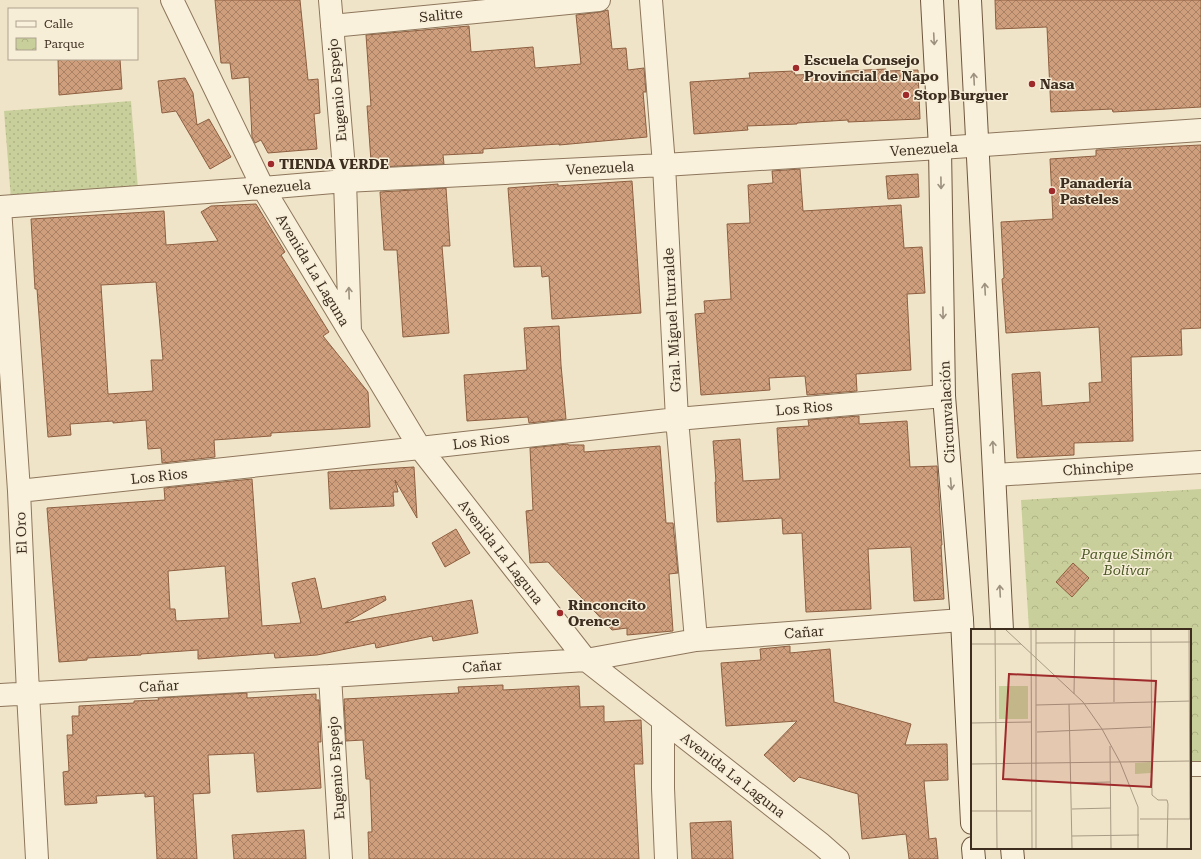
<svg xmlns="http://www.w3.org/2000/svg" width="1201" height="859" font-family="'Roboto Serif',serif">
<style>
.grass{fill:url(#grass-dots)}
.park{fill:url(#park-crowns)}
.building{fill:url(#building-cross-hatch);stroke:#8d5f41;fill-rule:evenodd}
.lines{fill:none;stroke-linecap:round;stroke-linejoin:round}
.service-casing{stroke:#8d765c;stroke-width:16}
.minor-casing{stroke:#8d765c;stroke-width:24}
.secondary-casing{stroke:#6f573f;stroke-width:24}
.service{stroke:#faf1dc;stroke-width:14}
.minor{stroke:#faf1dc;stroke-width:22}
.secondary{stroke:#faf1dc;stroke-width:22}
.oneway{stroke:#9c907e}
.poi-dot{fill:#9e2a2b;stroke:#f7eed8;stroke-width:1.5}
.labels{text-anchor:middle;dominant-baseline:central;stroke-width:3;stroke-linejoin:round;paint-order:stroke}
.street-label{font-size:14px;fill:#3d2e20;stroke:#f7eed8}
.poi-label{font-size:14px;font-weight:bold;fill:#3d2e20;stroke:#f7eed8;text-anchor:start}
.park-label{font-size:14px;font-style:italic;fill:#4d5a26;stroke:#f7eed8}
.inset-road{fill:none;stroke:#a89b85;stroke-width:1}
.view{fill:#9e2a2b;fill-opacity:0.15;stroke:#9e2a2b;stroke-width:2}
.inset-edge{fill:none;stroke:#3d2e20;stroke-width:2}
</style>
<defs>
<pattern id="grass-dots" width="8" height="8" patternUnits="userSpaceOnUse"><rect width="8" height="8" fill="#c9cf9b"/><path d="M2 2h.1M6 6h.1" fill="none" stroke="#aeb285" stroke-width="1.8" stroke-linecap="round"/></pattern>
<pattern id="park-crowns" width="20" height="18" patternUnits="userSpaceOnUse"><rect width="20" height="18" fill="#c9cf9b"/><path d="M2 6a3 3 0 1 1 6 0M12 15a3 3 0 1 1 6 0" fill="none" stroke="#aeb285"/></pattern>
<pattern id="building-cross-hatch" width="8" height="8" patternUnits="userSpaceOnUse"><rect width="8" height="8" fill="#cf9f7d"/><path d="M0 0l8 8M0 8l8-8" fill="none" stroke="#a98266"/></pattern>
</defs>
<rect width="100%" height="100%" fill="#f0e4c8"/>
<path class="grass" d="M131,101l7,88 -127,10 -7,-88z"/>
<path class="park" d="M1201,489v272h-11v-131h-161l-8,-130z"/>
<path class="building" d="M215,0h85l8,80 10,-1 2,34 -6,1 3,35 -49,4 -7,-13 -6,3 -3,-6 -3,-60 -17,2 -2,-16h-9z
M995,0h206v107l-88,5 -1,-3 -61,3 -4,-85 -51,2z
M608,10l4,39 14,-1 2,22 16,-2 2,24h-3l4,45 -88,8v-1l-76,5v4l-40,2 1,9 -66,3v-7l-7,1 -4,-55h4l-5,-71 103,-9 2,26 62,-5 2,21 46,-4 -5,-49 24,-3z
M58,59h62l2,30 -63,6z
M886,69v2l32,-1 2,49 -72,3v-2l-51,3v1l-50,2 1,4 -54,4 -4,-52 60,-4 -1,-5 45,-2 1,4 51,-2v-2z
M185,78l8,15 4,32 12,-6 22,38 -21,12 -34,-58 -14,2 -4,-32z
M1201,145v183l-20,1 1,26 -51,2 2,84 -59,2v12l-57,3 -5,-84 28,-2 2,34 48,-4 -1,-19 13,-1 -3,-55 -93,6 -4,-54 2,-1 -3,-56 52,-3 -3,-60 46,-3v-6z
M800,169l3,42 98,-6 3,43 18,-1 3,46 -18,1 4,76 -55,4 1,17 -50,4 -2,-19 -36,2 1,12 -69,5 -6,-81 10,-1 -1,-12 27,-2 -4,-75 23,-1 -2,-38 25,-2 -1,-12z
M918,174l1,23 -31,2 -2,-23z
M632,181l9,132 -89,6 -3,-43 -7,1 -1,-11 -27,1 -6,-79 50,-4v2z
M446,188l4,58h-8l7,87 -46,4 -6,-87h-13l-4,-58z
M256,204l29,48 -4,3 48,77 -6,4 45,56 2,35 -99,6v3l-57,4 1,17 -53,6 -1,-15 -13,1 -2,-29 -33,3v-2l-43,3 1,11 -23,2 -11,-148h-2l-4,-70 133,-8 2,34 52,-4 -17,-29 10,-6zM156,282l7,78h-12l2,31 -45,3 -7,-109z
M559,326l2,39 5,54 -37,4 -1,-6 -61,4 -3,-46 63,-5 -3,-42z
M859,416v8l48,-3 3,46 27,-1 5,79h-1l3,54 -30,2 -3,-54 -43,2 3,60 -65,3 -4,-79 -19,1 -1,-16 -65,4 -2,-40h1l-3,-41 27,-2 3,42 37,-2 -3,-51 32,-2 -1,-6z
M568,444v1h16v7l76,-6 6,77h7l5,50 -9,1 4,57 -46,4v-7l-15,2 -64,-68 -18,1 -4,-52 7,-1 -3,-62z
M414,467l3,51 -22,-38 3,12h-5l1,14 -64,3 -2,-37z
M252,479l10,147 39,-3 -9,-40 23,-5 7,31 63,-13 1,4 -41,23 127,-23 6,33 -45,8 -1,-5 -56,12 -1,-5 -58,12 -42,3 -1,-5 -76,6v-9l-57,4v1l-54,3v2l-28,2 -12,-154 118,-8 -1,-12zM225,566l4,52 -53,3 -1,-12h-5l-2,-38z
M456,529l14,24 -25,14 -13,-24z
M1073,563l16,15 -17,19 -16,-15z
M790,646v7l40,-4 4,53 77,22 -6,21 42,-1 1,36 -24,1 5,58 7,-1 2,21h-29l-3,-25 -44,5 -4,-45 -59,-17 -5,5 -30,-27 33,-34 -71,5 -5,-63 40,-3 -1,-11z
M503,685v5l76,-4 1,21 24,-1v16l37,-2 2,44h-9l5,95h-270l-1,-27h4l-2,-53h-4l-3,-39 -17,1 -2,-42 115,-6 -1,-6z
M247,693v5l69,-4v6h3l2,42h-3l3,46 -64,4 -3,-39 -46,2 2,38 -17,1 4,65h-40l-3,-63 -9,1v-4l-49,3 1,7 -32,2 -2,-33 6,-1 -2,-36h6l-1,-19h7v-10l55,-3v-2l25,-1 -1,-2z
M731,821l2,38h-41l-2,-36z
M304,830l2,29h-72l-2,-24z"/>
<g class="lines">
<g class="service-casing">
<path id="service" d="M1190,769h11"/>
</g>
<g class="minor-casing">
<path id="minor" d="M172,0l91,188 157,260 166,212 235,184 17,15
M330,0l15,181 5,150
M651,0l13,165 13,254 19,221
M332,26l267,-26
M0,207l263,-19 82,-7 319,-16 276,-17 261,-18
M0,208l19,283 9,202 9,166
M995,475l206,-13
M19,491l401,-43 257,-29 267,-23
M330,676l11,183
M0,695l330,-19 256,-16 110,-20 266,-20
M663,721v67l3,71"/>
</g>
<g class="secondary-casing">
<path id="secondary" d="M932,0l8,148 4,248 18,224 10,203
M970,0l32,630
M973,848l1,11
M1012,848l1,11"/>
</g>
<use href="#service" class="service"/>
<use href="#minor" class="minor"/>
<use href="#secondary" class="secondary"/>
</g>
<defs><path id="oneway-shaft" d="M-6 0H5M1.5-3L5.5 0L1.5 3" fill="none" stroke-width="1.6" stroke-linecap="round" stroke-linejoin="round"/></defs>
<g class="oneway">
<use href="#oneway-shaft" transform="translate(934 39) rotate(87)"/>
<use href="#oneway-shaft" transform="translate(974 79) rotate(-93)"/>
<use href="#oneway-shaft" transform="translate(941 183) rotate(89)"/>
<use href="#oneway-shaft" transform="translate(985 289) rotate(-93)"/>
<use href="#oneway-shaft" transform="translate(349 293) rotate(-92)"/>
<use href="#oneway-shaft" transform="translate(943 313) rotate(89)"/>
<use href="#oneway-shaft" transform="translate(993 447) rotate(-93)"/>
<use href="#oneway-shaft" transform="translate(951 484) rotate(85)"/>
<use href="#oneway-shaft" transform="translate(1000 591) rotate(-93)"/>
</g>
<g class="poi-dot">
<circle cx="796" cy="68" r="4"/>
<circle cx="1032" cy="84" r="4"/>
<circle cx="906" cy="95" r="4"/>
<circle cx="271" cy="164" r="4"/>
<circle cx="1052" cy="191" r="4"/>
<circle cx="560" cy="613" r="4"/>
</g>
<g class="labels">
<g class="street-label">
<text transform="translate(441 15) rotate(-6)">Salitre</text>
<text transform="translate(337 90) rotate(-95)">Eugenio Espejo</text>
<text transform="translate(924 149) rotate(-4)">Venezuela</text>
<text transform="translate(600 168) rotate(-3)">Venezuela</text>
<text transform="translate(277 187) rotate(-5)">Venezuela</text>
<text transform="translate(313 270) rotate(59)">Avenida La Laguna</text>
<text transform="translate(672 320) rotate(-93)">Gral. Miguel Iturralde</text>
<text transform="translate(804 408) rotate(-5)">Los Rios</text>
<text transform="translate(947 412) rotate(-93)">Circunvalación</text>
<text transform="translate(481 441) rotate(-7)">Los Rios</text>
<text transform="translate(1098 468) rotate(-4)">Chinchipe</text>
<text transform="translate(159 476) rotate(-6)">Los Rios</text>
<text transform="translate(21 533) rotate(-92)">El Oro</text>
<text transform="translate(501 552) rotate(52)">Avenida La Laguna</text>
<text transform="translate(804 632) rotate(-4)">Cañar</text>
<text transform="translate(482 666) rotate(-4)">Cañar</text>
<text transform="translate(159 686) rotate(-3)">Cañar</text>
<text transform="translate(336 768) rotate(-94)">Eugenio Espejo</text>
<text transform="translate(733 775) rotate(38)">Avenida La Laguna</text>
</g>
<g class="poi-label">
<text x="804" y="60">Escuela Consejo<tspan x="804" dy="16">Provincial de Napo</tspan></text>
<text x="1040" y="84">Nasa</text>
<text x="914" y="95">Stop Burguer</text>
<text x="279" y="164">TIENDA VERDE</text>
<text x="1060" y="183">Panadería<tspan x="1060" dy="16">Pasteles</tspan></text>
<text x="568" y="605">Rinconcito<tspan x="568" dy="16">Orence</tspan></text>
</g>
<g class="park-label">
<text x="1127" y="554">Parque Simón<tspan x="1127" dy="16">Bolívar</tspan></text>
</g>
</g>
<g transform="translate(971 629)">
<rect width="220" height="220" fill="#f0e4c8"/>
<path d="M180,133v11l-16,1v-11z" fill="#c9cf9b"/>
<path d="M28,57h29v33h-29z" fill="#c9cf9b"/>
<path class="inset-road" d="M24,1l2,218M35,1l77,72 19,27 18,33 18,45v41M60,1l1,218M65,1v218M143,1v72M180,1l1,165 6,5h9l1,4 -1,44M218,1l1,189M65,14l155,-1M0,15h50M103,65l1,-64M98,75l3,144M65,76l155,-4M0,94l60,-1M66,103l114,-5M139,117l1,102M0,135l220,-3M100,154l39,-1M101,180l39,-1M0,182h60M169,190h51M101,207l67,-1"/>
<path class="view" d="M38,45l147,7 -5,106 -148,-8z"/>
<rect width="220" height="220" class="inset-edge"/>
</g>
<rect x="8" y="8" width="130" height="52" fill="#f7eed8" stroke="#ada18e"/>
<rect x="16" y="21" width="20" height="6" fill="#faf1dc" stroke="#ada18e"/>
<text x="44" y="28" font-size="12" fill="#3d2e20">Calle</text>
<rect x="16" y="38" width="20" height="12" fill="url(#park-crowns)" stroke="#ada18e"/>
<text x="44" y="48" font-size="12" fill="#3d2e20">Parque</text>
</svg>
